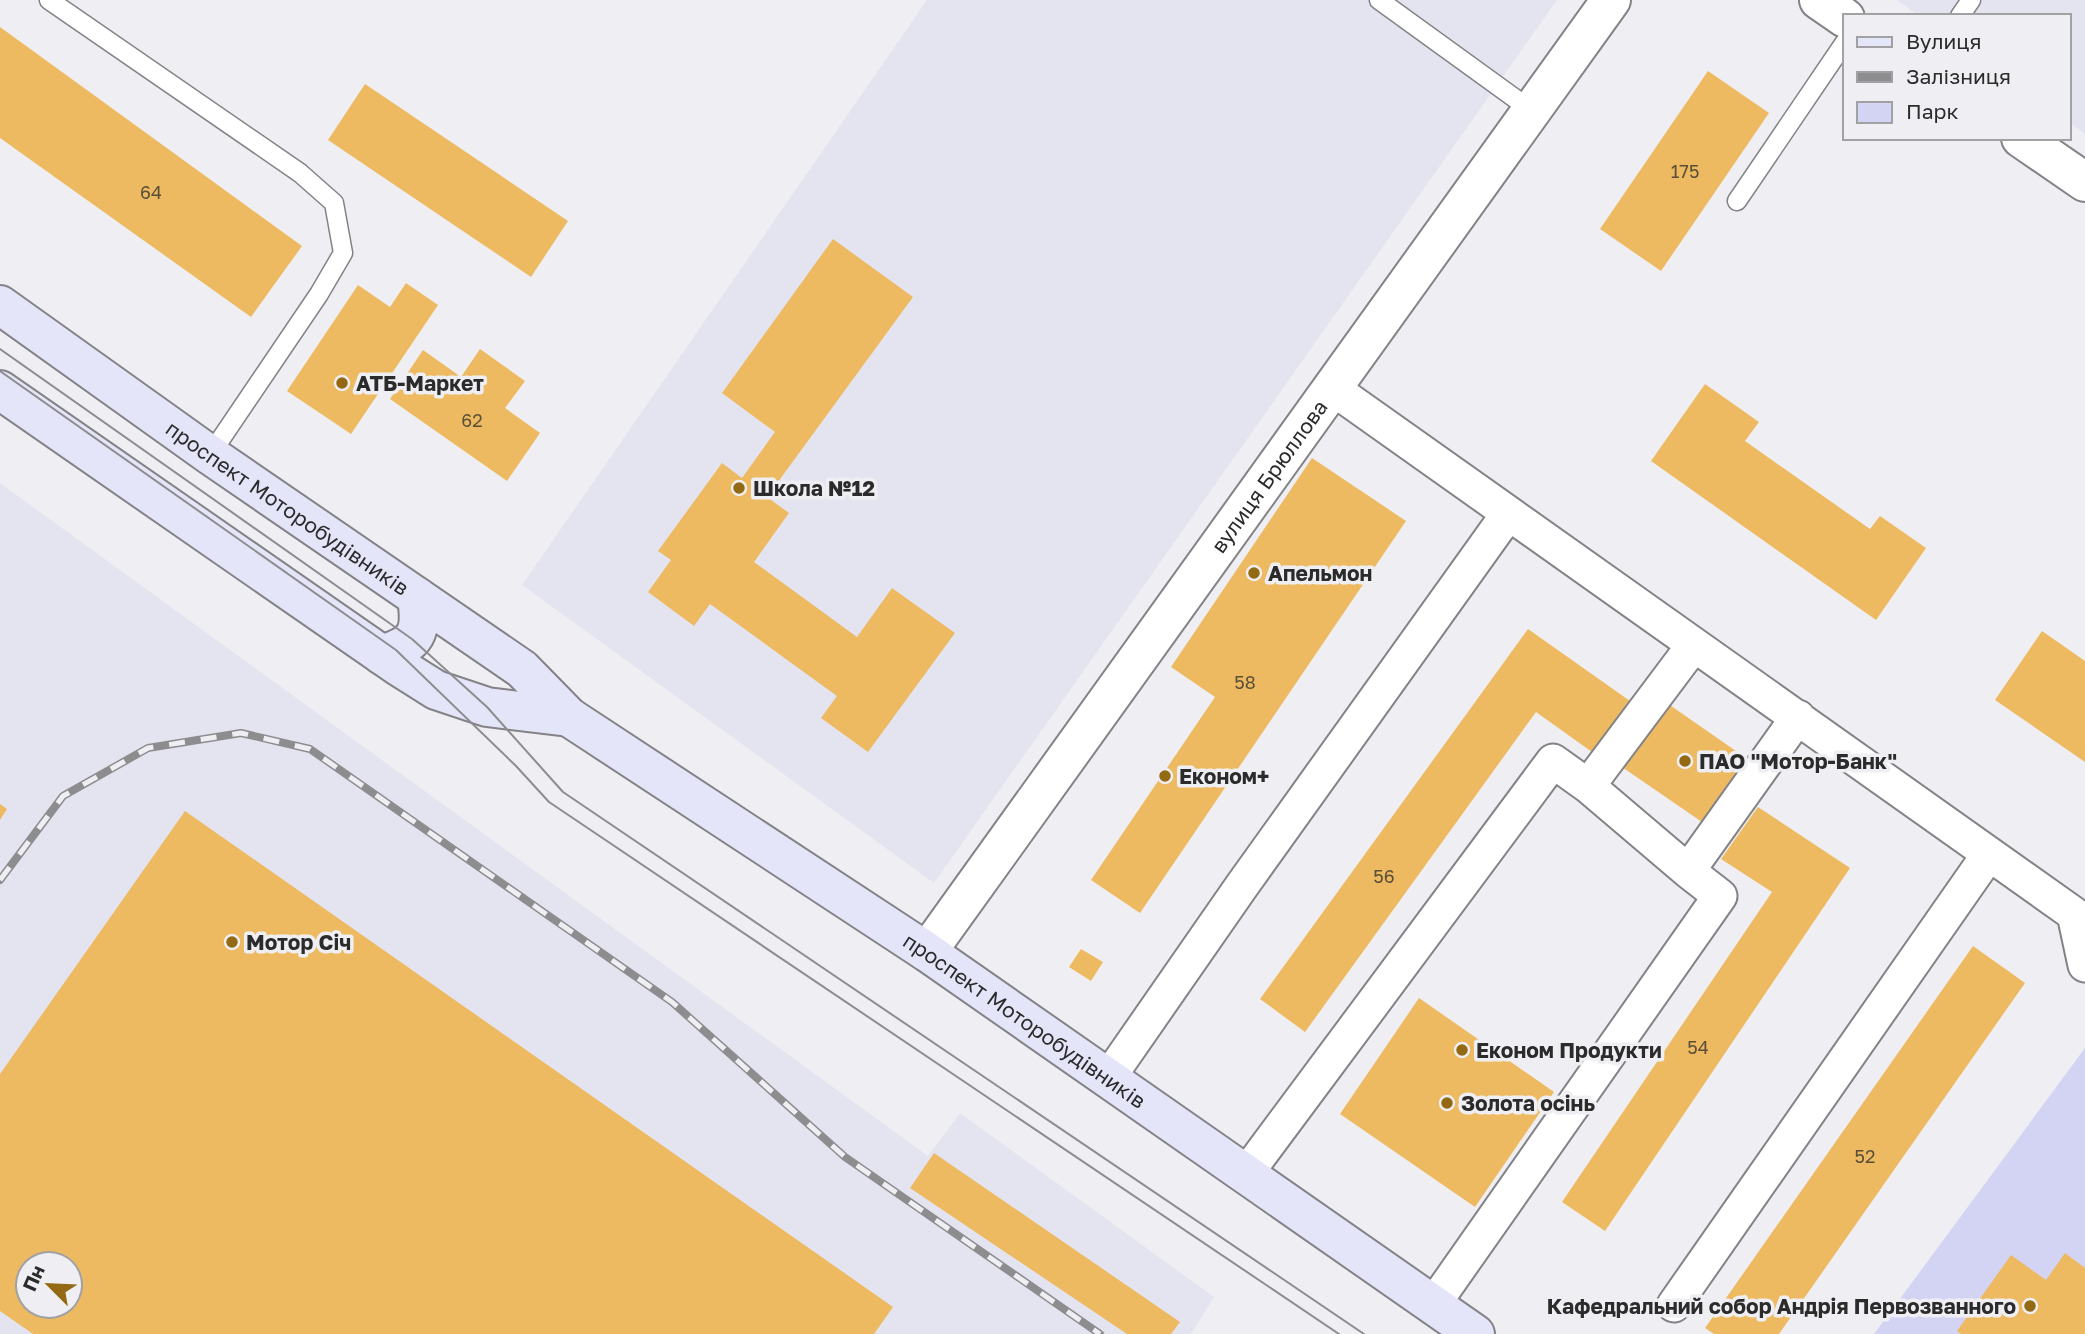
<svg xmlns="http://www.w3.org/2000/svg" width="2085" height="1334" font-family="'Golos Text',sans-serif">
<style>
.built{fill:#e4e4f0;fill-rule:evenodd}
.green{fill:#d3d4f4}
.building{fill:#edba61;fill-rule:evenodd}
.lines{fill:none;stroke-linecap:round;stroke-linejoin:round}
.service-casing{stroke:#838387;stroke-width:21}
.minor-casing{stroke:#838387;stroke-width:37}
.tertiary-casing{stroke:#838387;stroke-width:42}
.secondary-casing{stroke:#838387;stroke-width:42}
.service{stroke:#fff;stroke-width:18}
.minor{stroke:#fff;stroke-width:33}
.tertiary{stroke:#fff;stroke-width:38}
.secondary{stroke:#e5e5f9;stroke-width:38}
.tram{stroke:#8d8d90;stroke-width:2}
.rail-casing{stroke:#8d8d90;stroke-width:8}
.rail{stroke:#efeff3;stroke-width:5;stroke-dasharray:16;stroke-linecap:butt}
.poi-dot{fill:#936913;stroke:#efeff3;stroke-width:2.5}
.labels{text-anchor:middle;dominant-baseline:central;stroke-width:7;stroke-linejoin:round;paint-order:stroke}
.number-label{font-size:18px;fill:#5c4f39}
.poi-label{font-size:21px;font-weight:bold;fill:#2b2b2c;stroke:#efeff3;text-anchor:start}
.street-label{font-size:21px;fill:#2b2b2c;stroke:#efeff3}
</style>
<rect width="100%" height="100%" fill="#efeff3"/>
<path class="built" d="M927,0h630l-623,883 -412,-298z
M1897,0h188v134l-16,-12v-106h-150z
M0,483l928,673 32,-43 254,184 -23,37h-1191zM28,1264h42v42h-42z"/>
<path class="green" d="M2085,1048v286h-211z"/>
<path class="building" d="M0,27l302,219 -51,71 -251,-179z
M1708,71l61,42 -108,158 -61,-42z
M365,84l203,137 -37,56 -203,-137z
M833,239l80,58 -146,200 22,16 -35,49 103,75 35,-49 63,45 -87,119 -47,-34 16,-22 -127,-92 -16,22 -46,-34 23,-32 -13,-9 64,-88 20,15 33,-46 -53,-39z
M406,283l32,22 -87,129 -64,-43 71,-106 32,22z
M480,349l45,32 -20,27 35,25 -33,48 -117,-82 33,-49 38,27z
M1705,384l54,38 -14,19 125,88 10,-13 46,32 -50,72 -225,-159z
M1312,458l94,63 -266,392 -49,-33 124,-183 -44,-30z
M1528,629l102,72 -38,51 -56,-40 -231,320 -45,-33z
M2042,631l43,30v101l-90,-62z
M1664,701l82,57 -44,64 -83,-57z
M0,804l7,5 -7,11z
M1758,807l92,61 -245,363 -43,-29 210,-310 -51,-33z
M185,811l708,496 -19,27h-841l-33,-23v-237zM28,1264h42v42h-42z
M1973,946l52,37 -246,351h-65l-9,-6z
M1081,949l22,13 -12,19 -22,-14z
M1419,998l135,94 -79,115 -135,-93z
M934,1153l246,169 -9,12h-44l-217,-146z
M2065,1253l20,15v66h-124l-4,-3 54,-76 35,25z"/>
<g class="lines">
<g class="service-casing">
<path id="service" d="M49,0l251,173 34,30 9,50 -24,41 -109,161
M1379,0l152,110
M1960,16l11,-16
M1737,201l108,-159"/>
</g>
<g class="minor-casing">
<path id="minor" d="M1332,388l742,526 11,51
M1588,786l100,85
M1109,1077l132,-190 267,-373
M1246,1174l307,-413 35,25 105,-140
M1433,1305l287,-409 -32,-25 110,-154
M1674,1305l315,-451"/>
</g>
<g class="tertiary-casing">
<g id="tertiary">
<path d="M1819,0l26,18"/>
<path d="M2021,138l64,44"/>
<path id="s1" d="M927,952l684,-952"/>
</g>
</g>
<g class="secondary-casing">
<g id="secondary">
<path id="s2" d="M0,305l210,150 312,214 47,48 358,235 548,382"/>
<path d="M0,390l398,276 38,24 51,17 82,10"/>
<path d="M382,655c36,-12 40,-22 35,-58"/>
</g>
</g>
<use href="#service" class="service"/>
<use href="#minor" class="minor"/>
<use href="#tertiary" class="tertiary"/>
<use href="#secondary" class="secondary"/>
<path class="tram" d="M0,349l412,290 75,68 76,85 801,542
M0,371l396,279 120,116 33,36 790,532"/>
<g class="rail-casing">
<path id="rail" d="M0,880l63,-84 85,-48 93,-15 69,16 362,253 173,155 255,177"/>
</g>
<use href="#rail" class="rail"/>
</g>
<g class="poi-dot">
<circle cx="342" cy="383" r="7"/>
<circle cx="739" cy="488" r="7"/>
<circle cx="1254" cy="573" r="7"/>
<circle cx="1685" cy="761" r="7"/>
<circle cx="1165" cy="776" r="7"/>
<circle cx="232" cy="942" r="7"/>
<circle cx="1462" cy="1050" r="7"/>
<circle cx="1447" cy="1103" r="7"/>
<circle cx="2030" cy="1306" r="7"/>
</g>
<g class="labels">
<g class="number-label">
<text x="1685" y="171">175</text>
<text x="151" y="192">64</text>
<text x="472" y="420">62</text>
<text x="1245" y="682">58</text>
<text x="1384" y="876">56</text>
<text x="1698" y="1047">54</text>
<text x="1865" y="1156">52</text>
</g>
<g class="poi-label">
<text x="356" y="383">АТБ-Маркет</text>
<text x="753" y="488">Школа №12</text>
<text x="1268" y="573">Апельмон</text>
<text x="1699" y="761">ПАО "Мотор-Банк"</text>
<text x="1179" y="776">Економ+</text>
<text x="246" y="942">Мотор Січ</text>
<text x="1476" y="1050">Економ Продукти</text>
<text x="1461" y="1103">Золота осінь</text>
<text x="2016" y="1306" text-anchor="end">Кафедральний собор Андрія Первозванного</text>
</g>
<g class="street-label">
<text stroke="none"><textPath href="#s1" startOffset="586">вулиця Брюллова</textPath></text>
<text stroke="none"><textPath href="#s2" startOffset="352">проспект Моторобудівників</textPath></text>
<text stroke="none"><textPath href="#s2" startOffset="1251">проспект Моторобудівників</textPath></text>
</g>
</g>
<rect x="1843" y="14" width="228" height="126" fill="#efeff3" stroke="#a1a1a3" stroke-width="2"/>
<rect x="1857" y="37" width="35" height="10" fill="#e5e5f9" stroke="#a1a1a3" stroke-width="2"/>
<text x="1906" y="49" font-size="21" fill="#2b2b2c">Вулиця</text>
<rect x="1857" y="72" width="35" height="10" fill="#8d8d90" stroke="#a1a1a3" stroke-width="2"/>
<text x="1906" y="84" font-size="21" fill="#2b2b2c">Залізниця</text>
<rect x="1857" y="102" width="35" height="21" fill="#d3d4f4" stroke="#a1a1a3" stroke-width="2"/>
<text x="1906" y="119" font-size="21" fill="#2b2b2c">Парк</text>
<g transform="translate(49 1285) rotate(294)"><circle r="33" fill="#efeff3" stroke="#a1a1a3" stroke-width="2"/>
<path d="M0-5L12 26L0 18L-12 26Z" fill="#936913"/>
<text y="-10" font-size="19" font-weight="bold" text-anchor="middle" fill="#2b2b2c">Пн</text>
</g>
</svg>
